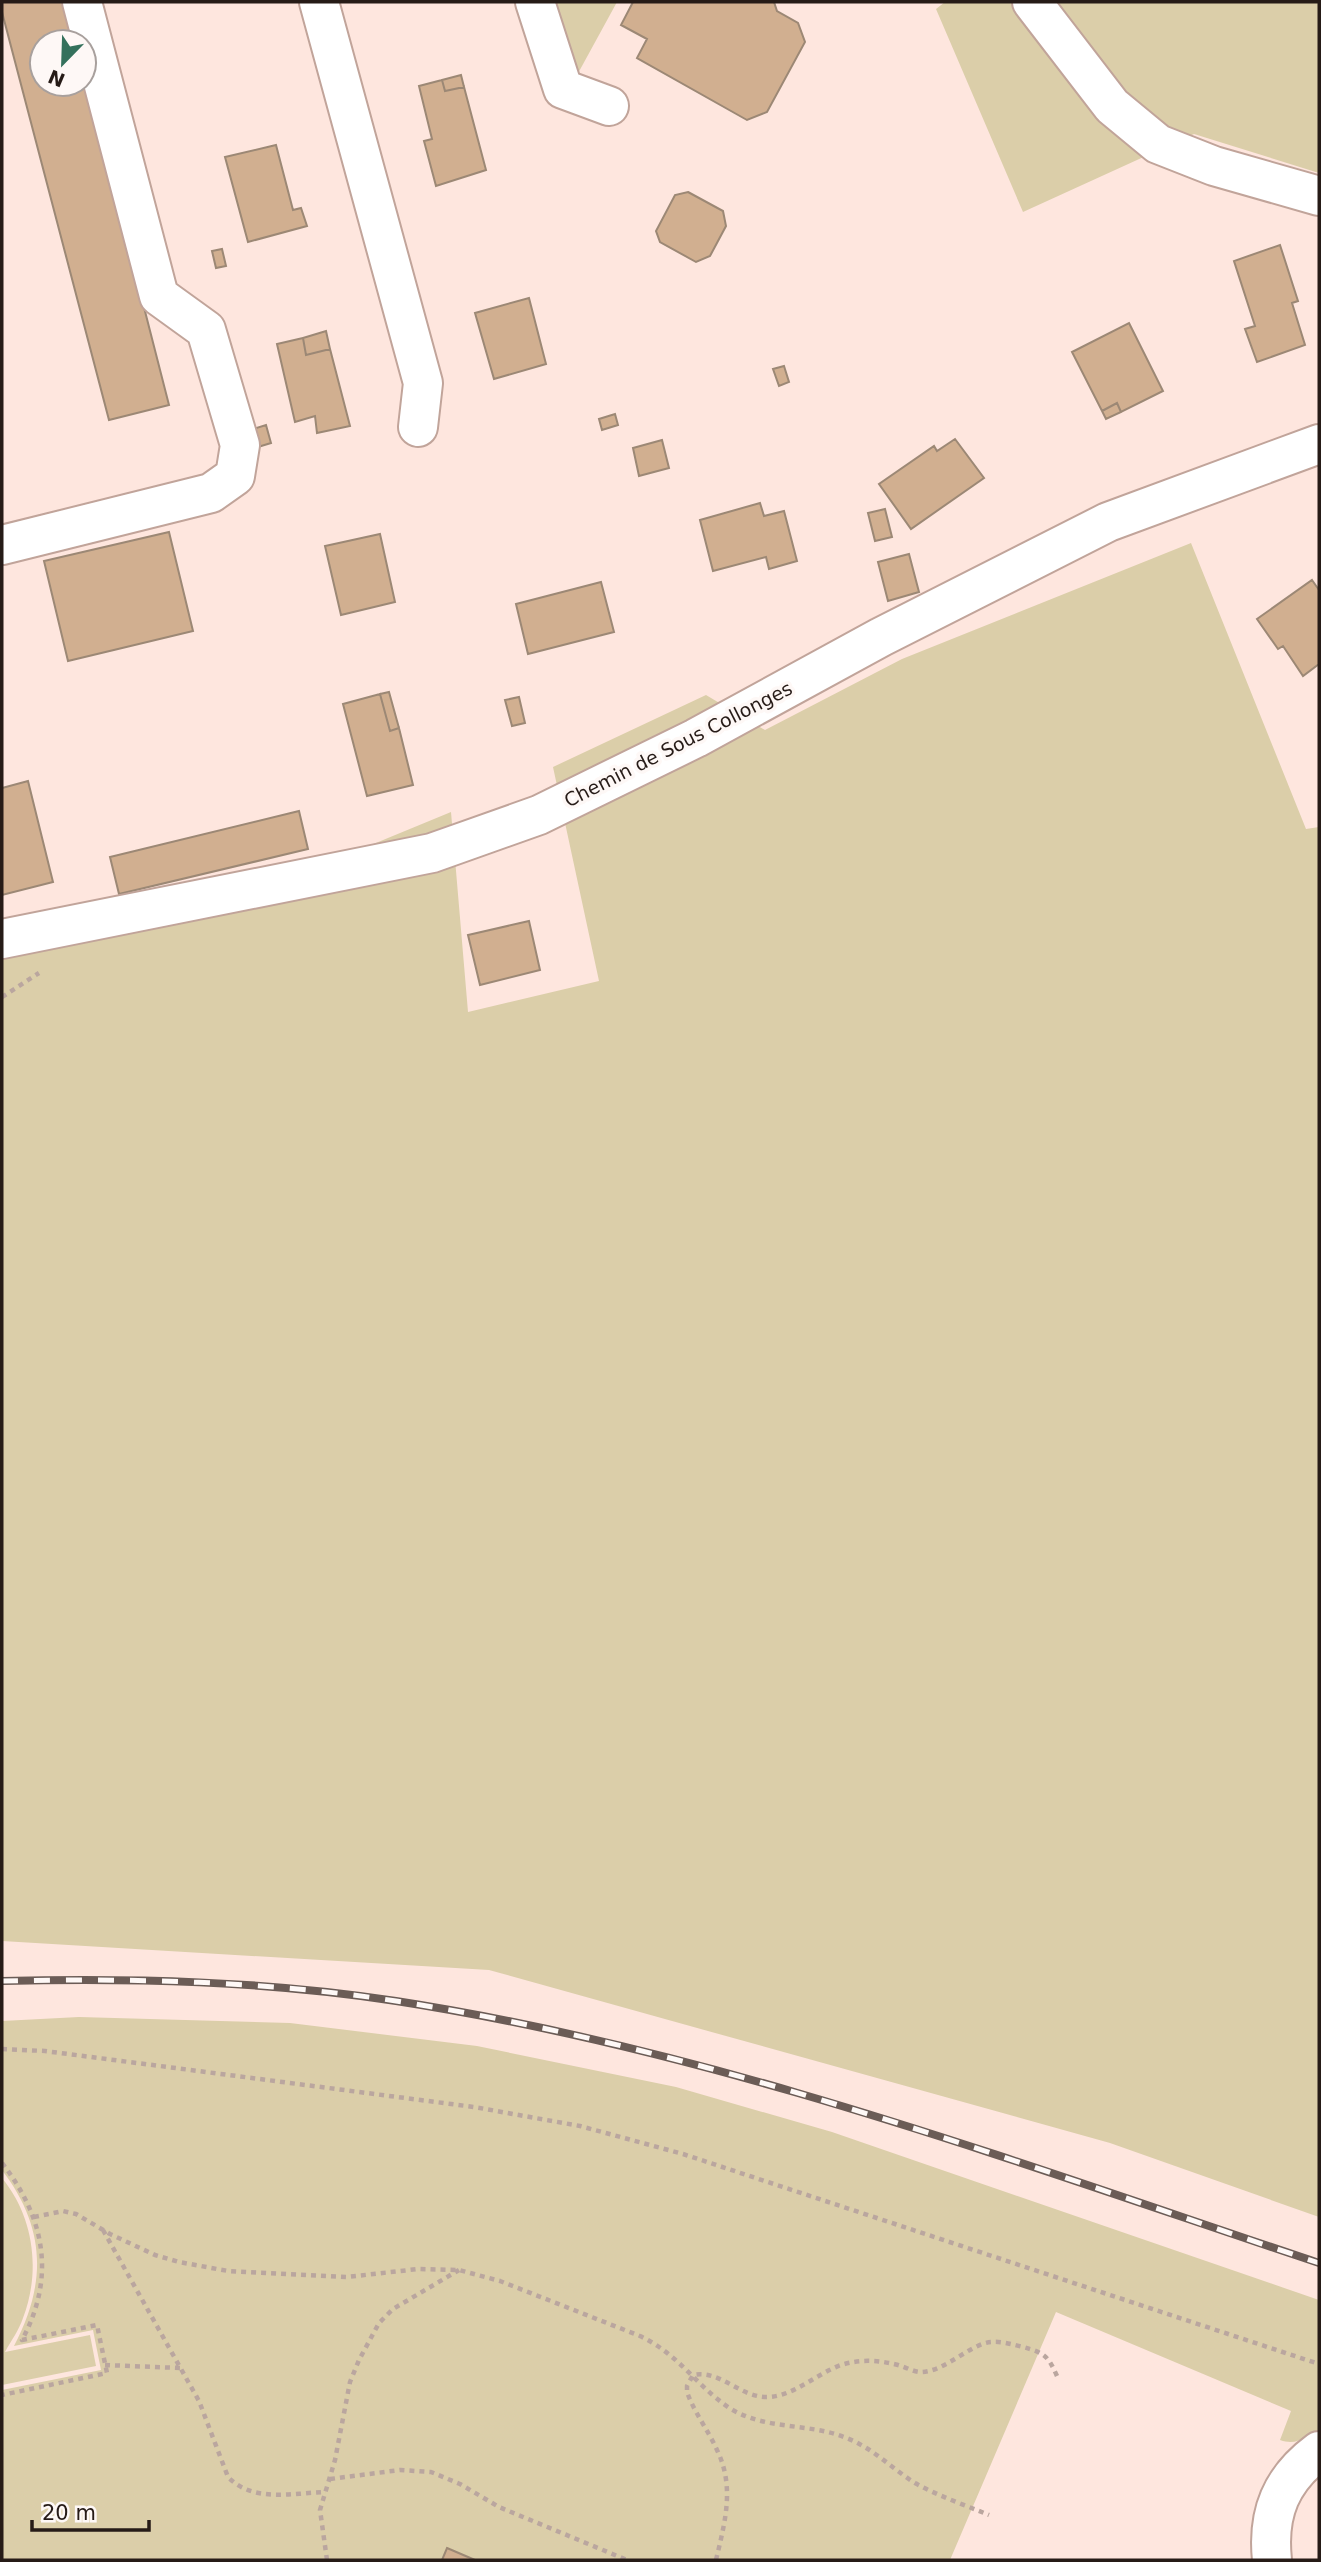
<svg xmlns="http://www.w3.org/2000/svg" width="1321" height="2562" font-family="'DejaVu Sans',sans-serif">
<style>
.green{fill:#dbcea9}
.building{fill:#d1af90;stroke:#9c8875;stroke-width:2}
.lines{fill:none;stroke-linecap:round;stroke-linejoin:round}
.minor-casing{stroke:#c1a49a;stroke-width:42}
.path{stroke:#baa69f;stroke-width:4.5;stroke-dasharray:5 5;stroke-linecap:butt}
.minor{stroke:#fff;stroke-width:38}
.rail-casing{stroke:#6b5c56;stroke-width:8}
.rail{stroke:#fef8f6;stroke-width:5;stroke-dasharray:16;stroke-linecap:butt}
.labels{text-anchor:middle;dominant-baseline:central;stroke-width:7;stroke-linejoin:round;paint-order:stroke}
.street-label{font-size:19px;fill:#261b17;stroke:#fef8f6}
</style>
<rect width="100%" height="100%" fill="#fee6de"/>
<path class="green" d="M555,2h62l-41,75z
M945,2h374v171l-125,-39 -171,78 -87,-203z
M1191,543l115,286 13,-2v1390l-209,-74 -621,-173 -487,-29v-991l255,-58 194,-80 17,200 131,-31 -46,-214 153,-72 59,35 137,-71z
M79,2017l211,6 187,23 199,41 156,45 487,168v130c-14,7 -22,16 -39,10l11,-29 -235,-99 -106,248h-948v-170l99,-20 -8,-40 -79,16c33,-63 32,-118 -12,-176v-149z
M2,2178c32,39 39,93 21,140 -4,12 -12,23 -18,34l85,-17 6,31 -94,19z"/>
<path class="building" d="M2,2h64l10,40h-34v42h42v-11l85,332 -60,15 -107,-408z
M633,2h141l3,9 21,12 7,19 -38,70 -20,8 -110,-62 10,-19 -26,-14z
M461,75l3,12 -19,4 -3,-11z
M442,80l3,11 19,-4 22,83 -50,16 -12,-45 8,-2 -13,-53z
M276,145l17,65 8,-2 6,18 -59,16 -23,-85z
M688,192l35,19 3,15 -16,30 -14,6 -36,-20 -4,-11 19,-36z
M1280,245l18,56 -6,2 13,42 -48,17 -12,-33 10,-3 -21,-65z
M222,249l4,17 -10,2 -4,-17z
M529,298l17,66 -52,15 -19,-66z
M1129,323l34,68 -42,21 -4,-9 -15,8 -30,-59z
M326,331l4,18 -24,6 -3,-17z
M303,338l3,17 24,-6 20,77 -33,7 -2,-17 -20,6 -18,-78z
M784,366l5,16 -10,4 -6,-17z
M1117,403l4,9 -15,7 -4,-8z
M615,414l3,11 -16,5 -3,-11z
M266,425l5,18 -13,4 -5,-18z
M955,439l29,39 -73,51 -32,-45 55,-38 3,5z
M662,440l7,28 -30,8 -6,-28z
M760,503l4,13 20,-5 13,50 -28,8 -3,-12 -53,14 -13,-51z
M885,509l7,28 -17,4 -7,-28z
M169,532l24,99 -125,30 -24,-100z
M380,534l15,68 -54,13 -16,-69z
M909,554l10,38 -31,9 -10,-39z
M1312,580l7,10v74l-16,12 -20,-30 -5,3 -21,-30z
M601,582l13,50 -86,22 -12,-50z
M389,692l10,36 -9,3 -10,-37z
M380,694l10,37 9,-3 14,57 -46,11 -24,-92z
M519,697l6,26 -13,3 -7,-26z
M28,781l25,101 -51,13v-107z
M299,811l9,38 -189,45 -9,-37z
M529,921l11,49 -60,15 -12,-50z
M447,2548l28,12h-33z"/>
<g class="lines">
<g class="minor-casing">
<path id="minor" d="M319,2l104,381 -5,44
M535,2l28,87 46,17
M1032,2l80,104 46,38 56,22 105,30
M2,545l209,-52 24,-17 5,-31 -34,-115 -47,-34 -77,-294
M2,939l430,-86 107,-38 157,-77 185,-101 227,-115 211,-78
M1272,2560c-5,-47 9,-81 47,-109"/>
</g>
<path class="path" d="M2,997l37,-24
M2,2049l43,2 429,56 106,19 103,28 636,210
M2,2163c43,55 54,114 20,177l75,-15 10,48 -105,22
M34,2217l29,-6 13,3 34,20 45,21 24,7 49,9 119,6 71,-8 41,1 41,11 140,55c40,19 57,51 91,73 35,21 77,14 113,28 28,10 47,31 71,46 23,13 50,22 74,32
M103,2230l96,171 29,76c25,26 64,16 98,15
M105,2365l75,3
M330,2479l70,-9 31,2 29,12 39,23 128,53
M327,2560l-7,-50 15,-50 15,-78 9,-22 20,-37 14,-14 66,-39
M716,2560c9,-38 19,-73 1,-110 -9,-20 -23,-38 -30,-58v-6l6,-11c27,-6 47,23 75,22 26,-1 48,-23 73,-32 19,-6 38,-5 57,0 7,2 14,6 21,7 26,1 51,-29 73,-30 10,-1 22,3 31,5 22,6 25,9 34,29"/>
<use href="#minor" class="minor"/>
<g class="rail-casing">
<path id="rail" d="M2,1981c131,-3 264,0 394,20 318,49 620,161 923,262"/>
</g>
<use href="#rail" class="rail"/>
</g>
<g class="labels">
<g class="street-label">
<text transform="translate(678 744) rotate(-27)">Chemin de Sous Collonges</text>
</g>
</g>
<rect width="1321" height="2562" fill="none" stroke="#261b17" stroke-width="7"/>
<g transform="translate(63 63) rotate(203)"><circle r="33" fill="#fef8f6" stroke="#a8a09d" stroke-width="2"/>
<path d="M0-5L12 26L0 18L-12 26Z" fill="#34715c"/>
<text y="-10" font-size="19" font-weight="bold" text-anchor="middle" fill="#261b17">N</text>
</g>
<path d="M32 2520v10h117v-10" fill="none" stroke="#261b17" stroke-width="3.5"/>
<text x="42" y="2520" font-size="21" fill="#261b17" stroke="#fef8f6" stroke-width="5" paint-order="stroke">20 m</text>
</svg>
